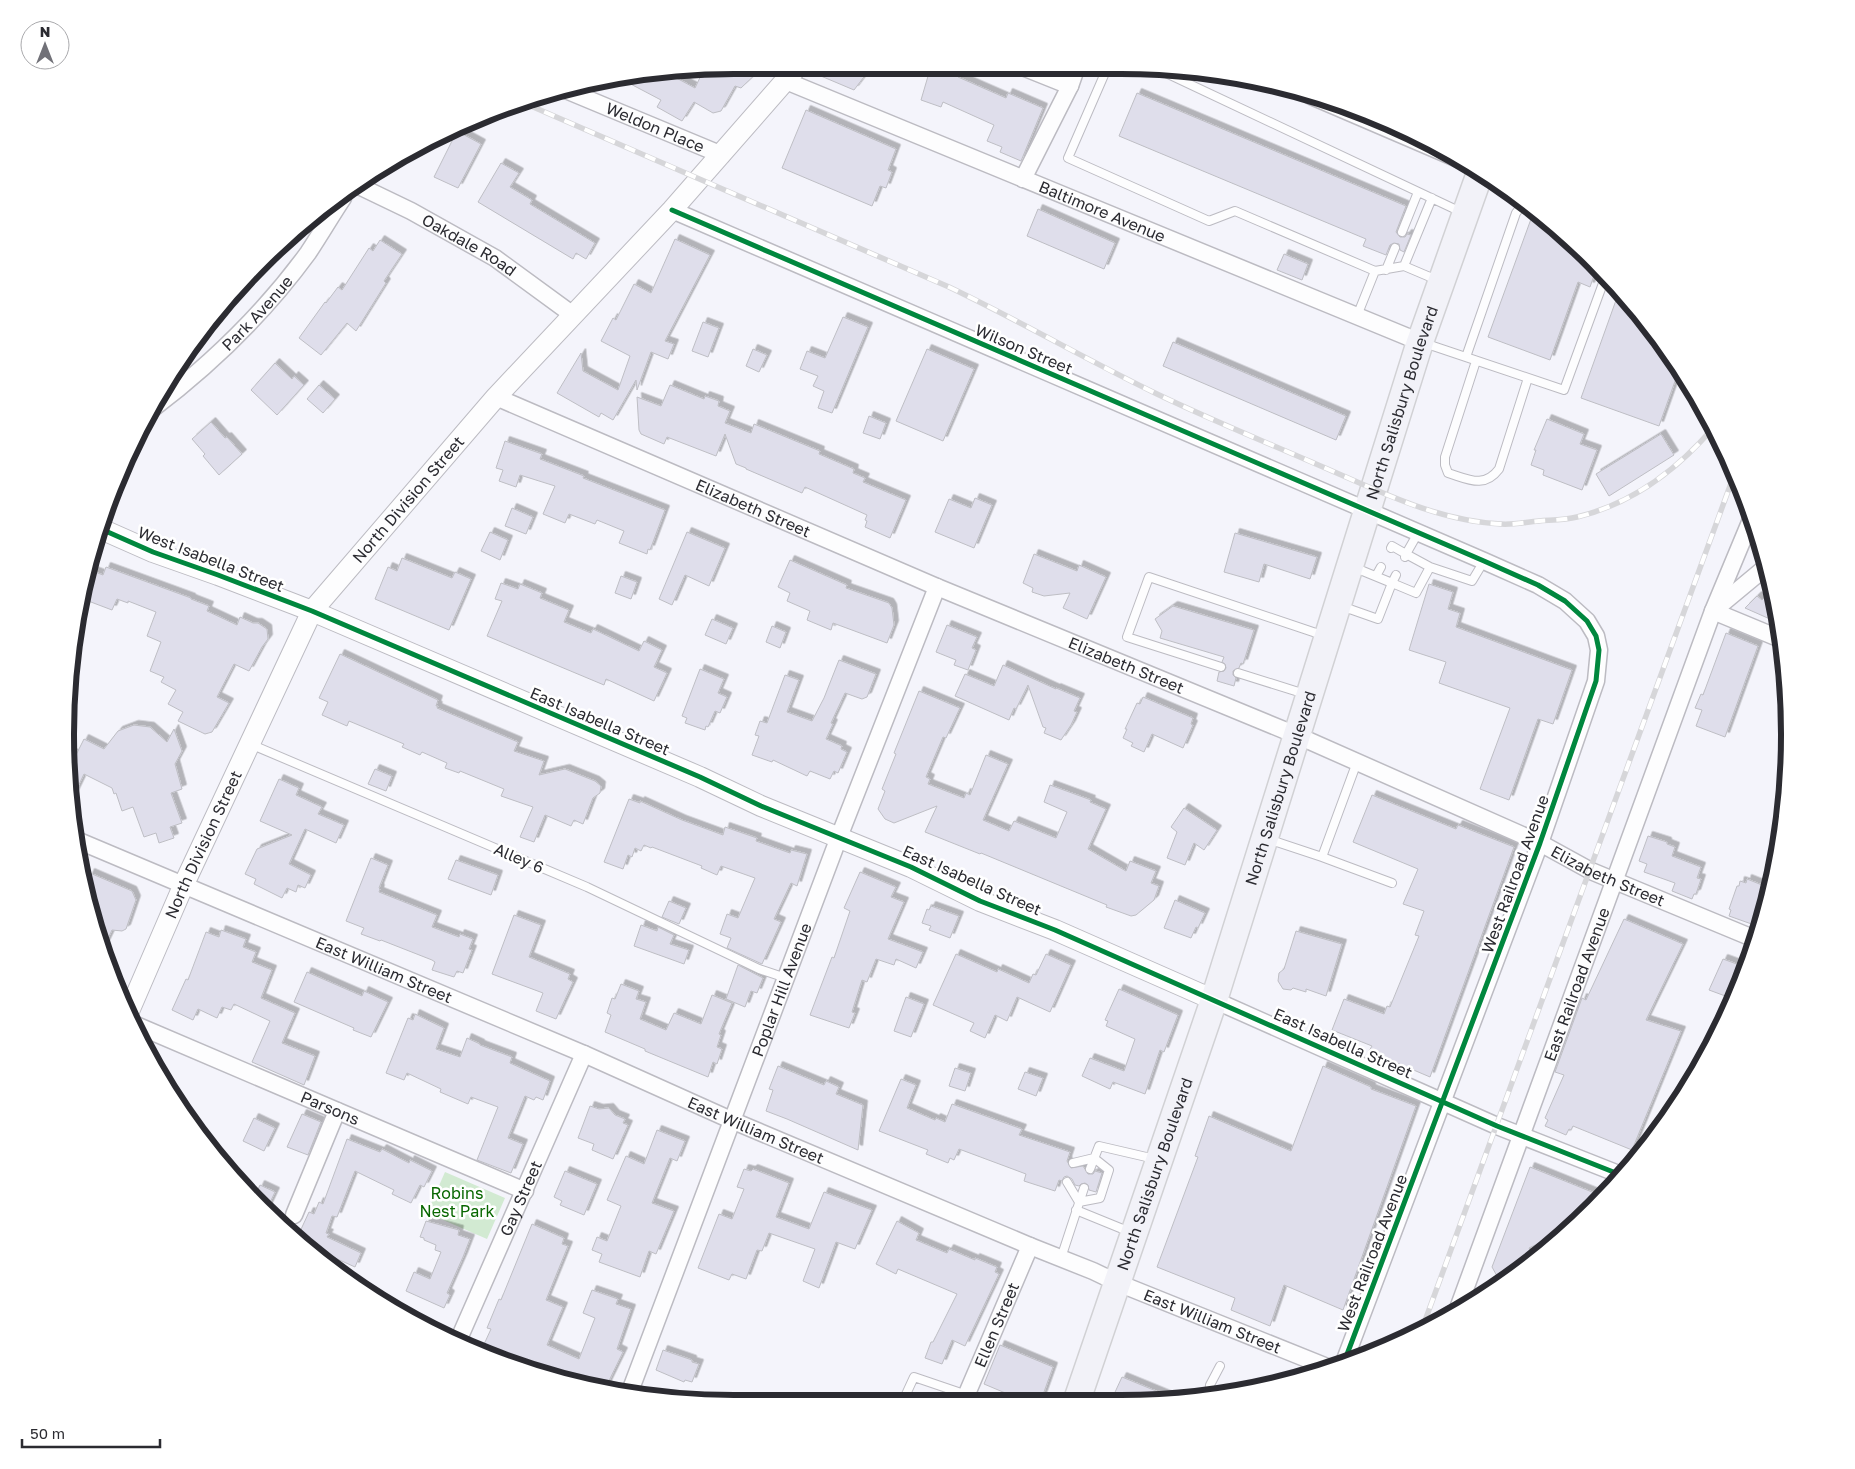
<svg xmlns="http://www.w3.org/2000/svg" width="1855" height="1469" font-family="'Golos Text',sans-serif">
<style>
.green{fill:#d2ead2}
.building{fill:#dfdeeb;stroke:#bebec4;filter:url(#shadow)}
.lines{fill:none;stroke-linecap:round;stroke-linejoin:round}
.service-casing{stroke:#bcbbc2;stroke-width:10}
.minor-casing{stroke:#bcbbc2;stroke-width:19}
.tertiary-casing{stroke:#bcbbc2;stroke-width:22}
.primary-casing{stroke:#d1d1d4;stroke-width:29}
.service{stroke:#fdfdfe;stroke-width:8}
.minor{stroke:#fdfdfe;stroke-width:16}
.tertiary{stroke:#fdfdfe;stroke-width:20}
.primary{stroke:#f2f2f8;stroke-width:26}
.rail-casing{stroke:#d6d6d9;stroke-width:5.5}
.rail{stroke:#fff;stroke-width:4;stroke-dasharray:11;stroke-linecap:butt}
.cycleway-casing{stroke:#fff;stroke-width:8}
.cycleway{stroke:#00873e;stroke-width:5}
.labels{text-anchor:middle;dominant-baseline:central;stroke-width:5;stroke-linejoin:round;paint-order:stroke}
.street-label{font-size:16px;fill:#2b2b31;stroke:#fff}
.park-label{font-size:16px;fill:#086700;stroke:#fff}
.rim{fill:none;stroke:#2b2b31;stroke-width:6}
</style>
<defs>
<filter id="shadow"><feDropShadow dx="4.5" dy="-4.5" stdDeviation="0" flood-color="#0004"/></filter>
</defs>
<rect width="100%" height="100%" fill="#f4f4fb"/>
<path class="green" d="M445,1172l60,26 -18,41 -60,-26z"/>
<path class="building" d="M734,65h15l11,5 -19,18 -6,-2 -14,25 -8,2 -19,-11 -12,19 -25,-14 4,-7 -38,-20 46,-6 26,14 9,-19z
M811,65h62l-19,25 -45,-19z
M931,66h6l22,7 -1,4 48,21 2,-5 35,15 -22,53 -21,-9 2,-5 -15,-6 7,-16 -51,-23 -2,5 -20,-7z
M1137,93l269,113 -10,26 4,5h5l2,-3 4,1 -7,17 -4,-2 -1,-6 -5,-1 -4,2 -4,10 -23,-9 3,-7 -247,-103z
M806,110l90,39 -8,21 4,2 -6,16 -6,-2 -8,20 -90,-38z
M457,131l24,13 -23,44 -24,-11z
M501,163l18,10 -9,14 22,13 -2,4 65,39 -9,16 -10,-6 -3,6 -95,-57z
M1038,209l77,34 -11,26 -77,-33z
M1531,219l31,12 35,36 -7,20 -12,-5 -28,78 -62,-23z
M675,239l35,16 -45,86 9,3 -6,15 -17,-7 -14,38 -1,-10 -23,40 -12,-7 -2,4 -42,-24 24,-40 2,18 35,19 12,-34 -29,-15 12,-23 3,2 18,-36 17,9z
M380,240l22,14 -18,27 2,2 -30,48 -9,-8 -26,32 -22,-17 26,-36 1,1 12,-16 4,3 27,-42 4,3z
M1284,254l24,10 -6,16 -25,-10z
M1620,289l59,81 -20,56 -78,-28z
M843,317l25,10 -36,86 -14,-5 6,-17 -11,-5 5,-10 -18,-7 7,-18 18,7z
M703,322l16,6 -11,29 -16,-6z
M1173,342l173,74 -10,24 -173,-74z
M753,349l14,6 -8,17 -13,-6z
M927,349l47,20 -31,72 -47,-20z
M275,363l17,16 2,-3 10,9 -27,30 -26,-25z
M319,385l16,14 -12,14 -16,-14z
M670,385l34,14 1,-3 14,5 -1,5 12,5 -5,12 26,10 3,-9 66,27 -1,3 35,15 -1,4 12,5 -2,4 43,18 -16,38 -25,-11 2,-6 -2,-1 2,-5 -62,-28 -3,6 -56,-24v-1l-10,-4 -11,-30 -9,22 -49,-19 -3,7 -23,-10 -2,-4 -2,-33 24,9z
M869,416l17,7 -6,16 -17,-6z
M1547,419l37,15 -4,10 17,6 -15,40 -39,-15 1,-5 -13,-5 5,-15h-2z
M211,422l14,16 2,-1 15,17 -23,21 -16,-19 2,-2 -13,-15z
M1661,434l13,21 -65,41 -13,-22z
M505,441l37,13 -2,5 44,17 -1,2 82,32 -15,40 -2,-1 -1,5 -28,-11 5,-12 -27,-11 -2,4 -26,-10 -4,9 -22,-9 12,-28 -35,-11 -4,12 -17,-6 4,-11 -7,-2z
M975,498l17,7 -18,43 -39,-16 14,-33 22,9z
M512,508l21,9 -7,17 -21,-8z
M490,532l18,8 -8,20 -19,-9z
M687,532l38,16 -16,38 -24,-11 -13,30 -13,-6z
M1235,533l82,24 -7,22 -46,-15 -5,18 -35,-10z
M1034,554l43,17 2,-6 27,12 -19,42 -24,-11 7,-15 -26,3 -12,-4 1,-4 -10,-5z
M402,558l50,20 3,-6 16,7 -22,51 -74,-31 13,-32 9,4z
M790,560l57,25 -1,3 43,15 3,5 2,17 -7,18 -54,-20 -2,7 -24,-10 3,-9 -23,-10 3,-8 -12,-6z
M106,567l85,31v1l18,7 -2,5 30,14 3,-8 13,6h5l9,6 1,10 -6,8 -13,24 -15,-7 -17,33 12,6 -17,29 -7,2 -27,-13 5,-9 -15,-8 8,-14 -15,-8 3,-5 -14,-6 11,-29 -14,-6 9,-24 -28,-11v2l-11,-4 -5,11 -29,-11 4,-30 16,6z
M621,576l16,6 -6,17 -16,-6z
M501,583l17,6 2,-5 22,9 -2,5 29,12 -5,12 27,11 2,-4 46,22 5,-10 18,9 -8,17 13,6 -13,28 -48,-22 -2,6 -117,-49 15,-35 -7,-2z
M1429,584l24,8 -5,17 12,4 -4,14 116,43 -19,54 -15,-5 -29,81 -29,-11 30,-81 -71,-25 7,-21 -37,-12z
M1771,591l3,14 5,18 -34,-15 12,-12 5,4z
M1173,606l81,24 -11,34 -2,-1 -2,5 -6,3v4l3,3 -2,8 -17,-5 2,-9 5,-1 2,-3 -1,-4 -3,-2 2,-5 -64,-19 2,-7 -7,-12z
M712,619l21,9 -7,16 -21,-9z
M947,625l30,12 -5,11 4,2 -8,20 -14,-5 2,-5 -20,-8z
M772,626l14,6 -6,16 -14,-6z
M1726,633l32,13 -33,91 -29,-11 6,-16 -7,-2 6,-14 2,1z
M340,654l98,46 -2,6h2l-1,2 81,34 -4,9 30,10 -5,14 26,-6 30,12 6,5 -1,7 -7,5 -10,26 -9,-4 -3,6 -26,-11 -11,27 -14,-5 13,-30 -32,-11 3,-7 -44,-18 -1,2 -14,-5 2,-5 -25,-11 -2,3 -18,-8 2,-3 -55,-23 -2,5 -25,-11 6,-13 -9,-4z
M839,660l37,14 -9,23 -5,2 -17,-6 -14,30 2,1 -7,15 16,7 -1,3 6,3 -9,21 -4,-2 -4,8 -20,-8 -3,5 -34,-16 -1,2 -20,-7 7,-19 -4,-1 5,-14 7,2 18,-48 14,5 -12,32 25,9 12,-23z
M1003,665l53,24v-1l24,10 -6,13 3,1 -6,13 -10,15 -17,-7 2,-5 -3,-1 -15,-42 -12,24 -2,-1 -5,12 -54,-24 10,-22 29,12z
M700,669l24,10 -6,14 9,4 -7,16 -5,-2 -7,16 -2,-1 -1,4 -20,-7 2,-5 -5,-2z
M919,691l41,17 -14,30 -3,-1 -17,40 4,2 -2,5 36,14 2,-5 4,2 16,-40 22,9 -25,56 26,11 5,-10 42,17 11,-26 -23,-10 6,-17 41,15 -1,2 16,7 -18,40 38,22 4,-10 26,10 -5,12 8,3 -5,14 -18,15 -5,1 -25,-9 1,-2 -126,-52 -1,1 -55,-22 12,-26 -43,17 -9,-4 -7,-10 7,-18 -3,-2 14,-35 -2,-1z
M1143,697l50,21 -2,6 2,1 -10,23 -31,-14 -8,18 -13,-6 2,-3 -10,-5 4,-9h-2l12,-26 3,1z
M134,725l16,2 17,15 7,-13 8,22 -7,13 7,25 -11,4 11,30 -12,4 4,11 -15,5 -3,-10 -12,4 -11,-30 -11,4 -6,-18 -2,1 -2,-6 -28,-14 -11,23 -6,-46 9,4 8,-16 20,10 14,-18z
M375,769l17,7 -6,15 -18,-7z
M279,779l20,9 -3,7 26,12 -4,7 26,11 -8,18 -31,-14 -16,35 22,11 -6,13 -7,-3 -2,7 -9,-4 -5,10 -28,-14 2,-5 -11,-5 12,-25 35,-14 -32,-14z
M1372,795l84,34 2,-4 56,22 -84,230 -61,-26 3,-5 -40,-16 12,-31 40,15 3,-8 3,1 29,-71 -4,-1 9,-24 -21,-7 15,-35 -65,-27z
M629,799l11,4v-2l42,19 41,15 2,-8 32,11 -1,3 34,12 1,-3 16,4 -10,32 -6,-3 -17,36 7,3 -19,42 -35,-16 4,-10 -11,-4 7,-20 11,4 17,-40 -34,-12 -4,9 -16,-7 1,-2 -50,-19 -1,1 -7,-3 -3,6 -6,-3 -3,9 -4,-2 -5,14 -19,-7z
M1184,808l33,22 -13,20 -10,-7 -9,22 -18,-7 10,-26 -6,-5z
M1648,836l19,6v2l8,3 -3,9 29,11 -4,11 4,1 -5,15h-2l-2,5 -20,-8 3,-8 -31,-11 3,-8 -8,-3z
M371,858l17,7 -9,23 1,1 -1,3 58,23 -5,12 27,10 1,-3 13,5 -4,10 3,1 -9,23 -6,-2 -3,6 -22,-7 3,-8 -3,-2 -51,-20 -1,1 -19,-7 3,-6 -18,-7z
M456,860l42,15 -7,20 -43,-16z
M860,872l36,15 -5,10 13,5 -16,37 35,13 -7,16 -20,-9 -2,6 -18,-6 -9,23 -5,-2 -10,32 3,1 -6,15 -39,-13 22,-58 2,1 16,-47 -6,-3z
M90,873l42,18 4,9 -10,29 -4,2 -10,-1 -8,17 -16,-39 -3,-22z
M1747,879l20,8 -3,7 5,2 -2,12 -7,19 -31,-11 2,-6 -2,-1 8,-23h2l1,-5 6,2z
M1175,900l30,13 -7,15 -2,-1 -5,11 -27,-10z
M669,901l17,7 -7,16 -17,-7z
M931,906l28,10 -9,22 -21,-8 2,-4 -9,-3 5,-14 2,1z
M514,915l27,10 -12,32 41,17 -2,5 5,3 -17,37 -20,-8 7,-18 -51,-19z
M1624,919l59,25 -37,76 35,11 -49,119 -59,-24 -2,4 -2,-1 -3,6 -21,-9 3,-6 -3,-2 19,-43 -9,-3 27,-74 4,2z
M641,925l16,6 1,-4 16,8 -4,9 19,6 -5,14 -50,-18z
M221,930l25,9 -3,8 13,5 -4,10 20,8 -11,28 34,15 -13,30 33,13 -11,29 -52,-23 18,-41 -36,-17 -3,6 -9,-3 -5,11 -19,-9 -5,11 -21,-10 14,-31 2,1 18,-48 13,5z
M1296,931l46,13 -16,52 -20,-7v3l-13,-4 -2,2 -8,-1 -5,-8 1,-8 5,-4z
M956,954l41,18 1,-3 31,14 4,-9 3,1 10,-21 25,11 -21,47 -33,-15 -10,24 -12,-6 -10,23 -15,-7 4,-8 -41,-18z
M1723,959l22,8 -9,22 -4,-1 -4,9 -19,-7z
M738,965l25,13 -6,15 -6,-2 -6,16 -19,-8z
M307,972l55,24 2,-5 24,11 -17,35 -18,-7 1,-2 -60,-26z
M621,984l18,7 -3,8 10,3 -6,17 26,11 8,-17 27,11 11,-29 20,8 -13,31 2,1 -4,12 5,2 -5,15 -4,-2 -5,15 -63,-26v-2l-40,-17 6,-17 -4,-2 5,-15 3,1z
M1119,989l59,26 -14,37 -4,-2 -15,44 -32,-12 -3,7 -28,-13 8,-18 34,13 11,-32 -29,-13 2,-5 -3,-1z
M906,997l18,7 -13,33 -17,-6z
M415,1014l29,14 -8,21 24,8 7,-19 13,6v1l32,12 -2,6 40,18 -7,19 -7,-3 -2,3 -9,-4 -17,42 15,6 -12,29 -34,-13 21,-53 -27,-10 -3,7 -28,-12 1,-3 -34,-16 -3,7 -18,-7 22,-55 5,2z
M778,1066l46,19 2,-4 13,6 -3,7 27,11 -5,45 -71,-31 -21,-8 7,-21 -4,-1z
M1323,1066l48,21v2l45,17 -73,204 -59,-25 -14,41 -39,-16 4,-12 -78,-31 41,-110 -3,-1 14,-40 82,35z
M955,1068l16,5 -6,18 -16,-5z
M1025,1072l18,6 -7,18 -18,-7z
M901,1079l15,6 -9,23 28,12 1,-2 9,4 7,-18 70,25 -3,6 51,17 -3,9 4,7 12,-2 5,8h5l2,-3 7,2 -6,19 -7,-2 -1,-5 -3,-2 -4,1 -2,2 -4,-1 -3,-6 -5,-3 -3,1 -2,4 -3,-1 -4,11 -31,-10 2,-7 -67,-25 -5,11 -4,-2 -2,5 -22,-9 2,-4 -49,-19z
M590,1106l9,3 10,-1 6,7 10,4 -2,4 5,2 -15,34 -21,-9 2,-6 -16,-6z
M302,1114l19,8 -13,33 -21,-8z
M254,1118l21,10 -11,23 -21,-10z
M657,1130l28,11 -8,20 -7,-3 -18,45 22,8 -18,43 -7,-3 -9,26 -41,-15 3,-8 -10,-4 5,-13 10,4 14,-35 -14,-6 19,-44 18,8z
M347,1139l33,13 2,-3 27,14 1,-3 22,11 -8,16 -4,-2 -9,18 -19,-9 2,-4 -39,-19 -18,46 -5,-1 -6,17 3,1 -2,3 34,16 -6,14 -51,-23 -7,-6 12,-26 5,2 5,-12 4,2z
M1530,1167l72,29 -40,42 -3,2 -7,-3 -23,11 4,9 -36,19 -5,-9z
M744,1169l7,2 2,-2 36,14 -13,34 33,12 15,-37 48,18 -17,39 -19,-7 -17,46 -16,-7 12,-32 -46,-16 -7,18 -5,-1 -11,29 -14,-5 -3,6 -31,-12 21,-54 13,5 12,-30 -7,-2z
M565,1171l32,13 -13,31 -24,-10 2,-4 -8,-4z
M260,1185l15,7 -8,17 -13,-11z
M426,1221l33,9 -1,5 12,4 -7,18 -16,36 3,2 -6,13 -38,-17 8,-19 16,7 11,-27 -6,-2 1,-5 -12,-5v-2l-4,-1z
M897,1221l22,12 -3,7 31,13 2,-4 26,11v-2l22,9 -2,5 4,2 -34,72 -13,-6 -10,24 -17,-6 6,-16h2l24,-48 -59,-25 -2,5 -20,-10z
M532,1224l32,14 -2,6 6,2 -22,54 17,7 -16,38 32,14 16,-41 -12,-5 9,-23 26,9 -2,5 15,5 -14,40 6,3 -19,39 -124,-38 11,-24 -4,-1 12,-29 2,1z
M1000,1345l53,22 -13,36h-11l-45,-19z
M663,1350l29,10v2l7,2 -7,18 -7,-2 -1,2 -28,-12z
M1122,1377l56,23 -13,3h-55z"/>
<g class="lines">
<g class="service-casing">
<path id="service" d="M1108,66l-40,92 141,63 26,-10 140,60 29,-5 28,-68
M1151,66l310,146
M1402,232l16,-40
M1404,266l33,14
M1386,270l9,-22
M1357,316l18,-45
M1424,343l140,47 42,-115
M1466,357l50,-144 7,-9
M1476,361l-31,96v8l3,8c20,6 36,16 51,-4l29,-91
M1391,548l1,-2 14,8 12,-21
M1430,567l42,14 12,-20
M1396,575l-4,8 24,10 14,-26 -24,-13 -1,3
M1376,576l5,-9
M1341,606l37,13 14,-36 -39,-16
M1221,667l-94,-30 22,-60 176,59
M1238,673l67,21
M250,744l337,143 172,82 27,9
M1268,839l54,18 35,-95
M1322,857l70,26
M1090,1169l9,-23 56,13
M1067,1182l12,20 21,-4 9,-28 -15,-12 -21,5
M1076,1210l54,22
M1061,1258l23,-70
M1209,1394l1,-9 10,-19
M902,1403l12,-26 53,18"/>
</g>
<g class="minor-casing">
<g id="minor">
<path d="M1020,66l50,20"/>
<path id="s1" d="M786,81l634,261"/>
<path id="s2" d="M561,88l161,67"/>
<path d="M1311,96l154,66"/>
<path d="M1023,179l47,-93 7,-20"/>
<path id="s3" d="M359,186l52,25 84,47 78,57"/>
<path d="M672,210l812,351 54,24 27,16 22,20 9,15 3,14 -3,31 -56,162 -197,522"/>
<path id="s4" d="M496,397l441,190 359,148 244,108 51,28 164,68"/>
<path id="s5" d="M151,410c58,-44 114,-98 157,-157 12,-18 23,-37 35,-55"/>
<path d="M1766,567l-53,44 70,29"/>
<path id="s6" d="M79,841l505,213 147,66 299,126 63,25 25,12 214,86"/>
<path d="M1214,1000l283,126 124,49"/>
<path id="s7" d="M136,1025l389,166"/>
<path d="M294,1215l43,-104"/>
<path id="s8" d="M1456,1314l257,-703 40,-96"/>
<path id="s9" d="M458,1341l126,-287"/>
<path id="s10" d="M629,1394l210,-557 98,-250"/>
<path id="s11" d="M963,1403l67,-157"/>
</g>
</g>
<g class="tertiary-casing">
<g id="tertiary">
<path d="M101,529l52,23 65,23 94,36 388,166 61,29 150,61 69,34 75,29 159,70"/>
<path id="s12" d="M130,1009l54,-125 128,-273 184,-214 176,-187 127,-145"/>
<path d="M1451,1316l5,-2"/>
</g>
</g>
<g class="primary-casing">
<g id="primary">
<path id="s13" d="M1076,1403l138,-403 206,-658 60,-169"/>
</g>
</g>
<use href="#service" class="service"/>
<use href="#minor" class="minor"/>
<use href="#tertiary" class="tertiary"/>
<use href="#primary" class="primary"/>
<g class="rail-casing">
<path id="rail" d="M524,103l425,184c71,34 138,73 208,107 52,25 106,47 159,70 59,25 119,57 185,60 12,1 25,-2 38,-3 12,-1 26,-1 38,-4 54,-13 100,-47 136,-89
M1422,1329l312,-854"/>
</g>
<use href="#rail" class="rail"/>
<g class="cycleway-casing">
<path id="cycleway" d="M672,210l812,351 54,24 27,16 22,20 9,15 3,14 -3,31 -56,162 -197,522
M101,529l52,23 65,23 94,36 388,166 61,29 150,61 69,34 75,29 442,196 124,49"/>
</g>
<use href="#cycleway" class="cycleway"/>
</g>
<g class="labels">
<g class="street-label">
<text stroke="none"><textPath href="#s2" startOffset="102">Weldon Place</textPath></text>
<text stroke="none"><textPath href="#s1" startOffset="342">Baltimore Avenue</textPath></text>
<text stroke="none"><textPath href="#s3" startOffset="125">Oakdale Road</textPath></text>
<text stroke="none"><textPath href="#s5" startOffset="144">Park Avenue</textPath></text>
<text transform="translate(1024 349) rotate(23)">Wilson Street</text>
<text stroke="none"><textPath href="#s13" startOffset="1052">North Salisbury Boulevard</textPath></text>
<text stroke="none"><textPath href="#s12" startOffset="585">North Division Street</textPath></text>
<text stroke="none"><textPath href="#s4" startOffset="280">Elizabeth Street</textPath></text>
<text transform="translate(211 559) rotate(21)">West Isabella Street</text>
<text stroke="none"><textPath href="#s4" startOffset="685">Elizabeth Street</textPath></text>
<text transform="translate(600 721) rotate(23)">East Isabella Street</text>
<text stroke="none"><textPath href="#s13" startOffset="648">North Salisbury Boulevard</textPath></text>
<text stroke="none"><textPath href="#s12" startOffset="180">North Division Street</textPath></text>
<text transform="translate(519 858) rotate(23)">Alley 6</text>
<text transform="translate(1515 874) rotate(-70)">West Railroad Avenue</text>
<text stroke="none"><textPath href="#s4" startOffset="1211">Elizabeth Street</textPath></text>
<text transform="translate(972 880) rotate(24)">East Isabella Street</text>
<text stroke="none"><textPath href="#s6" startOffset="331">East William Street</textPath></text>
<text stroke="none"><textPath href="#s8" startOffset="351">East Railroad Avenue</textPath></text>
<text stroke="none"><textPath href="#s10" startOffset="432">Poplar Hill Avenue</textPath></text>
<text transform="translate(1343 1043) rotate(24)">East Isabella Street</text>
<text stroke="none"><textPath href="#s7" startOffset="211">Parsons</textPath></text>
<text stroke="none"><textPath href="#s6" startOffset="736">East William Street</textPath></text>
<text stroke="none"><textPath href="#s13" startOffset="242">North Salisbury Boulevard</textPath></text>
<text stroke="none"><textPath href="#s9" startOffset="156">Gay Street</textPath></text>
<text transform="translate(1372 1253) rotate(-69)">West Railroad Avenue</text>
<text stroke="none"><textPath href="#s6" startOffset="1231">East William Street</textPath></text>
<text stroke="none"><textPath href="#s11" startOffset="85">Ellen Street</textPath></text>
</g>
<g class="park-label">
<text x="457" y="1193">Robins<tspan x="457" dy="18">Nest Park</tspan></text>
</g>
</g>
<path d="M0 0H1855V1469H0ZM734 74H1121A660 660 0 0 1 1781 734V735A660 660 0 0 1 1121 1395H734A660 660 0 0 1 74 735V734A660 660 0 0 1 734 74Z" fill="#fff" fill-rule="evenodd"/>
<path class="rim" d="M734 74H1121A660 660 0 0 1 1781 734V735A660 660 0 0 1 1121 1395H734A660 660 0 0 1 74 735V734A660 660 0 0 1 734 74Z"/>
<g transform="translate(45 45)"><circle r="24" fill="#ffffff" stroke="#aaaaad"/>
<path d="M0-4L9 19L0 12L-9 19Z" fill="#717178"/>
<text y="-8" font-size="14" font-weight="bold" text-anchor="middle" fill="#2b2b31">N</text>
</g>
<path d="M22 1439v8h138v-8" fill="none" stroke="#2b2b31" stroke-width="2.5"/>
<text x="30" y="1439" font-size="15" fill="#2b2b31" stroke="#ffffff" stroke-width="4" paint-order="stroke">50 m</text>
</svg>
